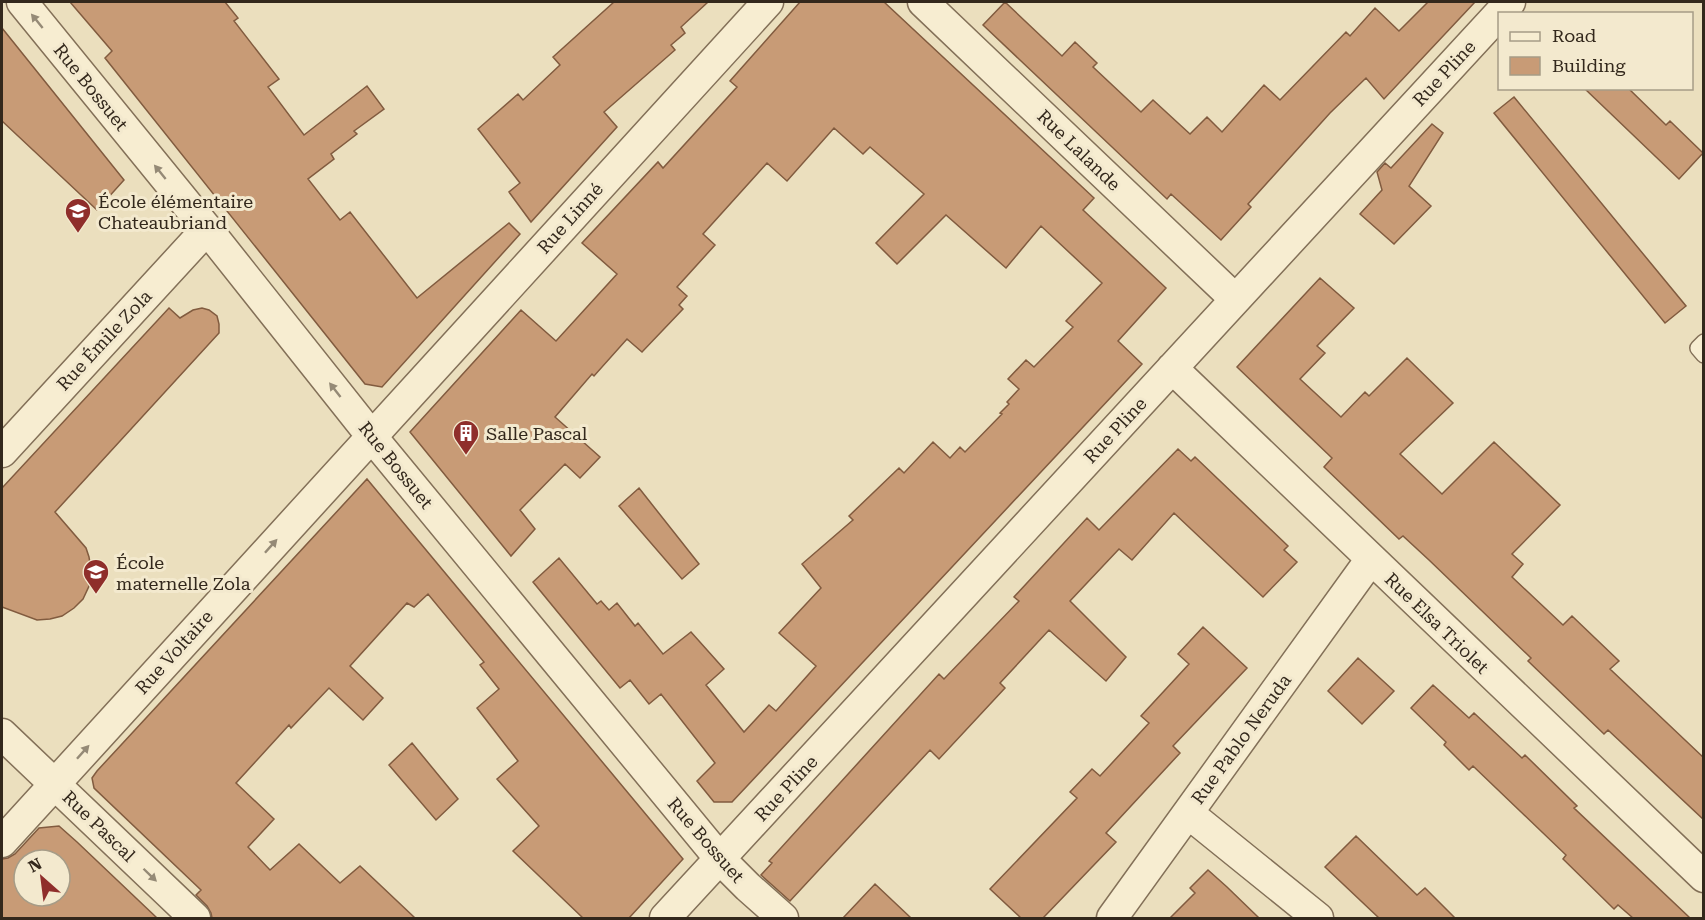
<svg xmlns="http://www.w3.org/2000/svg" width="1705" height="920" font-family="'Roboto Serif',serif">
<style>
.building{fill:#c89b76;stroke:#815b3f;stroke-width:1.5;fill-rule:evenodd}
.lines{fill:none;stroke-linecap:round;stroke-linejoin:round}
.service-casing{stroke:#837058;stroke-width:18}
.minor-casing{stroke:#837058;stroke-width:33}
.service{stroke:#f7edd1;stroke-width:15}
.minor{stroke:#f7edd1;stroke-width:30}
.oneway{fill:#958a76}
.labels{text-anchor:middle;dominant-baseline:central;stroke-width:6;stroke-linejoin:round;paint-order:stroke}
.street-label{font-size:18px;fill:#33281c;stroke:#f3e9ce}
.poi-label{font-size:18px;fill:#33281c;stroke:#f3e9ce;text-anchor:start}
</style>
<rect width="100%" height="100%" fill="#ebdfbe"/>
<path class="building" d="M70,2h155l13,16 -4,3 45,58 -11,8 36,48 63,-49 17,23 -30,22 3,3 -26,20 3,5 -26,20 32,41 10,-8 67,86 92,-75 11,11 -138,153 -17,-3 -260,-326 7,-7z
M614,2h94l-27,25 4,6 -14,12 4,5 -71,62 13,15 -86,95 -22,-30 11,-9 -42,-54 40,-35 5,6 37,-35 -7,-8z
M800,2h84l210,196 -11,12 83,78 -48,53 24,23 -410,438h-18l-17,-21 18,-18 -54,-69 -12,10 -19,-24 -10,8 -87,-106 26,-24 38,46 4,-3 8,9 8,-7 18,23 3,-3 25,31 28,-22 33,37 -18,16 38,47 25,-27 7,6 40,-45 -37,-33 42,-45 -19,-24 51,-44 -4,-4 50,-48 5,5 29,-31 17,16 10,-11 5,5 37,-38 -2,-1 9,-9 -2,-2 12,-13 -11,-10 18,-19 8,7 39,-40 -7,-6 36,-38 -61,-57 -35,42 -60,-53 -49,49 -21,-21 48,-49 -54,-47 -7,7 -29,-26 -47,53 -20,-18 -64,71 12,11 -38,42 10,9 -8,9 4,4 -41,43 -15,-13 -33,37 -2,-2 -37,43 45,40 -20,21 -15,-14 -45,46 15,19 -24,27 -101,-124 111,-122 35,31 61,-67 -35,-31 76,-81 5,6 74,-81 -7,-6z
M1005,2l57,54 13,-14 22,21 -4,4 48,45 12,-12 37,34 17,-17 15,15 42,-47 16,15 66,-68 4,4 25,-28 24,23 29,-29h47l-91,97 -18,-21 -36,35 -82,91 3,3 -30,33 -50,-46 -4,5 -184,-174z
M2,28l122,152 -27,30 -95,-89z
M1584,88h44l38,37 4,-4 33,32 -24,26z
M1514,97l172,209 -21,17 -171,-210z
M1432,124l11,9 -34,53 22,20 -37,38 -34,-30 22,-24 -5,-18 8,-9 6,5z
M1320,278l34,30 -37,38 8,7 -25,26 41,38 24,-25 4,4 38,-38 46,45 -53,51 42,40 52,-52 66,63 -48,49 11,10 -11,13 51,48 9,-9 47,45 -9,8 94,89v62l-96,-90 -4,4 -76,-73 3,-3 -102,-98 -26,-24 -4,3 -75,-72 8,-9 -95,-91z
M169,308l11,10 13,-8 9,-2 7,2 8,6 2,8v9l-164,179 31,36 3,9 2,13 -1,14 -7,15 -9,9 -12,8 -12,3 -13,1 -35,-13v-119z
M1178,449l13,12 4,-4 93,89 -4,4 13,12 -34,35 -89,-84 -42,47 -13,-11 -49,52 56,56 -20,24 -57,-51 -49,53 5,5 -66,71 -9,-9 -140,151 -29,-26 11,-12 -3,-2 170,-187 5,5 75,-78 -5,-4 73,-79 12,12z
M367,479l316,380 -54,59h-46l-70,-67 26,-25 -42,-47 21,-18 -41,-53 22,-19 -19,-24 4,-3 -56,-68 -14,13 -7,-4 -57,63 33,32 -20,22 -34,-32 -38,40 -2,-3 -53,58 38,36 -26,28 22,23 29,-26 41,39 20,-17 55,52h-203l-1,-5 -4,-7 -11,-11 5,-5 -107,-102 -2,-10 5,-7z
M639,488l60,76 -17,15 -63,-73z
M1203,627l44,41 -74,78 7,7 -74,80 10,9 -73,76h-22l-31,-29 87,-91 -7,-6 22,-23 8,7 49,-53 -8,-7 48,-52 -11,-10z
M1358,658l36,33 -32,33 -34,-33z
M1433,685l36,33 5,-5 48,45 3,-3 52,51 -3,2 116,110h-57l-15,-13 -4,4 -51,-50 3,-4 -93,-89 -4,4 -25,-25 2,-3 -35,-34z
M412,743l46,56 -22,21 -47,-55z
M59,826l18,16 80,76h-155v-59l6,-1 7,-4 24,-26zM24,860h36v36h-36z
M1356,836l61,59 8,-7 30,30h-76l-54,-51z
M1208,870l19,17 32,31h-89l25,-25 -5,-5z
M875,884l36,34h-68z"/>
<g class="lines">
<g class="service-casing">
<path id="service" d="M1704,342l-6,6 6,7"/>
</g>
<g class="minor-casing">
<path id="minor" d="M22,2l185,227 174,219 339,411 28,28 35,31
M923,2l312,297
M1172,368l532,509
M2,452l205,-223
M2,734l193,184
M1188,813l130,105
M2,842l766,-840
M665,918l845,-916
M1112,918l259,-359"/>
</g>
<use href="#service" class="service"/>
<use href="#minor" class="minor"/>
</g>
<defs><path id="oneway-solid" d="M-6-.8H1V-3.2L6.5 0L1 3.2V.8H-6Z" transform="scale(1.5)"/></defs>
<g class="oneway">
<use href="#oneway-solid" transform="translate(37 21) rotate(-129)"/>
<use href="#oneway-solid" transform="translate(160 172) rotate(-129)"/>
<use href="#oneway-solid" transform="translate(335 390) rotate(-128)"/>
<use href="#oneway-solid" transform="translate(271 546) rotate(-48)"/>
<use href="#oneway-solid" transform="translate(83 752) rotate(-48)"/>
<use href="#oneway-solid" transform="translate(150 875) rotate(44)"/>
</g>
<defs>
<g id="school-pin" transform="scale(1.35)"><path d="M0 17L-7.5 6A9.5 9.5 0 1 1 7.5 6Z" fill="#8f2e2b" stroke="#f3e9ce"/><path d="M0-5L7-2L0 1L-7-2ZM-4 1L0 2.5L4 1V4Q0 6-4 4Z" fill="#fff"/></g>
<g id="building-pin" transform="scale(1.35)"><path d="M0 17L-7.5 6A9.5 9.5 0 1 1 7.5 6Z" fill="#8f2e2b" stroke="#f3e9ce"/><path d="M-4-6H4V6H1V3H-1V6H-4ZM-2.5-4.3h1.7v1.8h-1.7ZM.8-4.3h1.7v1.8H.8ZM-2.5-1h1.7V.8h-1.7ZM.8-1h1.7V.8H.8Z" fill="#fff"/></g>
</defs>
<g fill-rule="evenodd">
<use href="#school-pin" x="78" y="211"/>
<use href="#building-pin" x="466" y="433"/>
<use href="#school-pin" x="96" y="572"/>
</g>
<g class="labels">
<g class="street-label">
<text transform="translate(1444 73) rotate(-47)">Rue Pline</text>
<text transform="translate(91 87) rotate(51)">Rue Bossuet</text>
<text transform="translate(1079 150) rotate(44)">Rue Lalande</text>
<text transform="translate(570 218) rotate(-48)">Rue Linné</text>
<text transform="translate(104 340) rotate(-47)">Rue Émile Zola</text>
<text transform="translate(1115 430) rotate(-47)">Rue Pline</text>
<text transform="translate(396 465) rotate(51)">Rue Bossuet</text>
<text transform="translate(1437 623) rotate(44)">Rue Elsa Triolet</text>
<text transform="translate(174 652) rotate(-48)">Rue Voltaire</text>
<text transform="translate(1241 739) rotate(-54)">Rue Pablo Neruda</text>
<text transform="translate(786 788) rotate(-47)">Rue Pline</text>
<text transform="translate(99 826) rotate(44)">Rue Pascal</text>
<text transform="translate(706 840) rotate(49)">Rue Bossuet</text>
</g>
<g class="poi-label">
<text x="98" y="201">École élémentaire<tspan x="98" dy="21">Chateaubriand</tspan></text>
<text x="486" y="433">Salle Pascal</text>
<text x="116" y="562">École<tspan x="116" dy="21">maternelle Zola</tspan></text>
</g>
</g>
<rect width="1705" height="920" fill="none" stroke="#33281c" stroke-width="6"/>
<rect x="1498" y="12" width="195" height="78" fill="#f3e9ce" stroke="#a69c87" stroke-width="1.5"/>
<rect x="1510" y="32" width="30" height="9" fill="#f7edd1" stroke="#a69c87" stroke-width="1.5"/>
<text x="1552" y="42" font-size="18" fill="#33281c">Road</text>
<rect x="1510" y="57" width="30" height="18" fill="#c89b76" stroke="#a69c87" stroke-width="1.5"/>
<text x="1552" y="72" font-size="18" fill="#33281c">Building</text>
<g transform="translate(42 878) rotate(332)"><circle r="28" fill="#f3e9ce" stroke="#a69c87" stroke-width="1.5"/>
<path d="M0-4.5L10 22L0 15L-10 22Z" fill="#8f2e2b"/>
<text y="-9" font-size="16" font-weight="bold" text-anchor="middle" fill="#33281c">N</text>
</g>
</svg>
